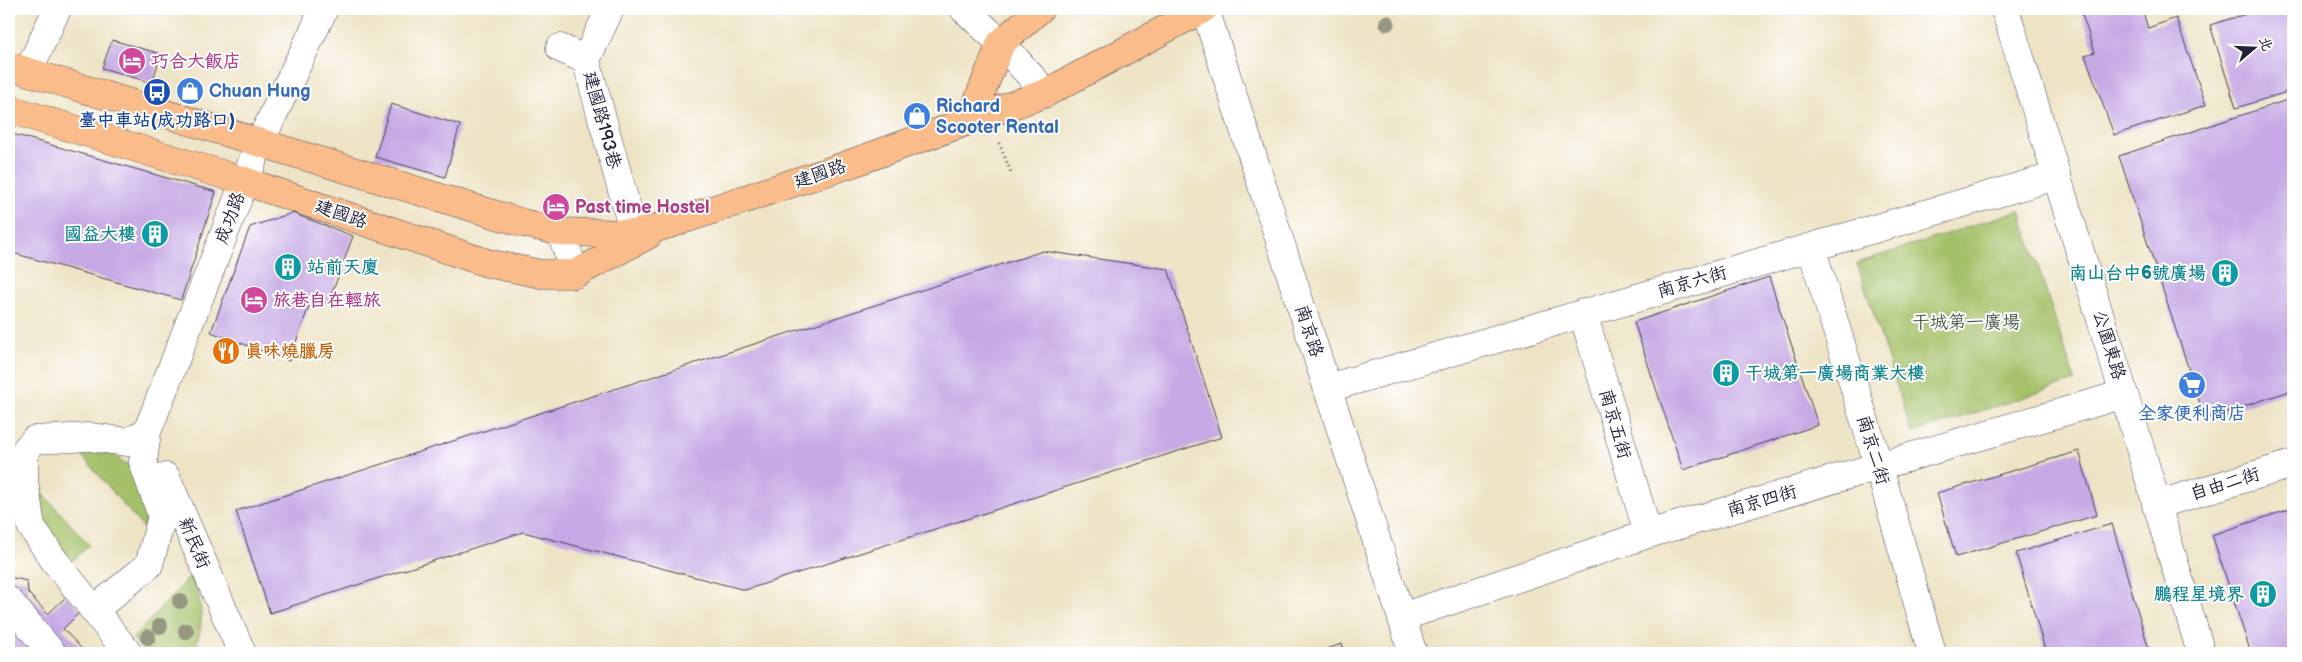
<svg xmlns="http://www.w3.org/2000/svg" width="2302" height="662" font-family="'Balsamiq Sans','LXGW WenKai TC',sans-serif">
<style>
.green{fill:#a4c169;stroke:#637252}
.building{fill:#c6a9e5}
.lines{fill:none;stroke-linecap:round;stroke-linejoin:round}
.minor-casing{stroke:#413f50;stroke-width:29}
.major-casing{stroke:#413f50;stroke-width:29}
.path{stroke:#413f50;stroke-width:3;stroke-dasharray:1 4;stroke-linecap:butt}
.minor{stroke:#fff;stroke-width:28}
.major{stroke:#f9bc8a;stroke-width:28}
.tree{fill:#979882}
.labels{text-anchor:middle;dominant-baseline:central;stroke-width:4;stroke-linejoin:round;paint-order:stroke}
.hotel-label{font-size:18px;font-weight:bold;fill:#b23c85;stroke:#fff;text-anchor:start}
.shop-label{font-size:18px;font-weight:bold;fill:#366cbe;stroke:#fff;text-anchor:start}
.transit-label{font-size:18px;font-weight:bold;fill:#164399;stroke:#fff}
.street-label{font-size:18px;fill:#22223b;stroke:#fff}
.culture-label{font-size:18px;font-weight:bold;fill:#0d838f;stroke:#fff;text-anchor:end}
.park-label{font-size:18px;fill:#505a4b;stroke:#fff}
.food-label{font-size:18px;font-weight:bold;fill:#c56008;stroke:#fff;text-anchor:start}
</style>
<rect width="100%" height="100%" fill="#fff"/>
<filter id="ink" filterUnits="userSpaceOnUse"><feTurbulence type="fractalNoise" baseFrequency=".02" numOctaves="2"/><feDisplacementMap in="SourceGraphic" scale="10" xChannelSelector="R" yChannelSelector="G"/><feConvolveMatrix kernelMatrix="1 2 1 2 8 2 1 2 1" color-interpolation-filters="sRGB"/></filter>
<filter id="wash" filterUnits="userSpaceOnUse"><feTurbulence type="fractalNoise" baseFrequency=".0096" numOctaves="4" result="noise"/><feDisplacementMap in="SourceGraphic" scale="20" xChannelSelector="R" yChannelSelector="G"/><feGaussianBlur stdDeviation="1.12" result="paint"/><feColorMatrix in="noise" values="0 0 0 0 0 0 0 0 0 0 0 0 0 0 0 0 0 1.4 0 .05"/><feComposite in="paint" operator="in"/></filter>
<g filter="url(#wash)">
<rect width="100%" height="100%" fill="#eee3c5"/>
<path class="green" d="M2020,210l55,171 -163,52 -55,-170z
M80,453l32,1 22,15 11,28v33z
M37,487l52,58 -21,20 -31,-43z
M190,576c14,22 15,55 2,77h-47l-12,-15z"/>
<g id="blocks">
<path class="building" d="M2080,9h62l6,19 28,-10 30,87 -92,30 -29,-80 10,-3z
M2262,9h31v81l-57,18 -26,-83z
M112,40l49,14 -9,29 -50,-15z
M2293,98v292l-88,29 -86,-263z
M391,104l69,21 -15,52 -70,-20z
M9,133l207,59 -35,108 -172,-48z
M292,213l61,23 -25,68 -16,-6 -23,63 -78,-29 39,-105z
M1043,251l125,18 54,168 -477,153 -222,-58 -253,81 -34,-102z
M1769,277l49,148 -135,45 -49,-148z
M2079,451l18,64 -141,42 -19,-64z
M2293,508v145h-42l-39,-118z
M2112,524l38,129h-104l-30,-100z
M9,577l18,4 1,12 20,21 19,-18 14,15 -18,18 23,24h-77z
M1342,644l3,9h-31z"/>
</g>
</g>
<g filter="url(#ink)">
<use href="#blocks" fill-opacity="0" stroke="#413f50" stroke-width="1"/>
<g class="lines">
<g class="minor-casing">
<path id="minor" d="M610,9l-24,51 48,174
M964,9l37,34 45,50
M1205,9l208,644
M2005,9l119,385 77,259
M560,48l26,12
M28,72l29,-63
M561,232l14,42
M1811,247l68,220 53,186
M1583,313l65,221
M1328,388l728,-212
M166,477l76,176
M2156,505l137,-41
M9,601l43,52
M94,610l55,-45 13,-49 -19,-54 4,-30 113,-290 64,-133
M1402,617l246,-83 476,-140
M128,653l-74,-93 -23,-34 -7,-46v-28l10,-12 56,-3 38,5 19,-10"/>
</g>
<g class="major-casing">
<path id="major" d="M9,66l514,157 38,9 73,2 33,-9 180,-60 199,-72 157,-84
M9,109l235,72 243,82 54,11h34l73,-39
M971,118l30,-75 39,-34"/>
</g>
<path class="path" d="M999,143l12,29"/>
<use href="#minor" class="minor"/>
<use href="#major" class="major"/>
</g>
<g class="tree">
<circle cx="1387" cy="23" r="8"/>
<circle cx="180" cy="601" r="8"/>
<circle cx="160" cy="626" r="8"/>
<circle cx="186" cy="631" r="8"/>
<circle cx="148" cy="637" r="8"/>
</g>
</g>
<defs>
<g id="hotel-disc" transform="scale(1.4375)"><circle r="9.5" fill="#d1479c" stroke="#fff"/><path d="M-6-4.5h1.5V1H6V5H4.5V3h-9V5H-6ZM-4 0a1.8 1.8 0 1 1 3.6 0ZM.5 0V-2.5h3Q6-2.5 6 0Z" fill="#fff"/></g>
<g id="shop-disc" transform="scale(1.4375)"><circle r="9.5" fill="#3f7fe0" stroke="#fff"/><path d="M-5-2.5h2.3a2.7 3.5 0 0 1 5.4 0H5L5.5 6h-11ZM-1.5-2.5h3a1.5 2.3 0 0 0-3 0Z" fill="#fff"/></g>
<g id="bus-disc" transform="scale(1.4375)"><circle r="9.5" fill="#1a4fb4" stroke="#fff"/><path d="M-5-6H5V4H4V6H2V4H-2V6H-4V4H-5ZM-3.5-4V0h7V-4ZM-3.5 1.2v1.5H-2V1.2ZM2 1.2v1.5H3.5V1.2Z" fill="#fff"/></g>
<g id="building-disc" transform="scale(1.4375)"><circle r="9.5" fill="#0f9aa8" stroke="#fff"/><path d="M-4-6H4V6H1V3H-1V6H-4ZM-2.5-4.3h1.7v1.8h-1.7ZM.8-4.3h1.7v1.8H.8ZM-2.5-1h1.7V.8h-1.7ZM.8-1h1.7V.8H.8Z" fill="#fff"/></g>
<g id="restaurant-disc" transform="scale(1.4375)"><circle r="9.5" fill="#e8710a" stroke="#fff"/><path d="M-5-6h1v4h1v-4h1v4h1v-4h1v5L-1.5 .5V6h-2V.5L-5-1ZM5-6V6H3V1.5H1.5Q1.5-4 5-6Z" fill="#fff"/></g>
<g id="supermarket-disc" transform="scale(1.4375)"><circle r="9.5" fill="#3f7fe0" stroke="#fff"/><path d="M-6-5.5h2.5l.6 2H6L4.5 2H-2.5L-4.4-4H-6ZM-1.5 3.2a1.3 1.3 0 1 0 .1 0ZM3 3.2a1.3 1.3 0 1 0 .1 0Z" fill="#fff"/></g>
</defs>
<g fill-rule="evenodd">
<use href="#hotel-disc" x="132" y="61"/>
<use href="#shop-disc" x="190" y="91"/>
<use href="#bus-disc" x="157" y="92"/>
<use href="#shop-disc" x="917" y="116"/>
<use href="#hotel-disc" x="556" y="207"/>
<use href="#building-disc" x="155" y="234"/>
<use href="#building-disc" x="288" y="267"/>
<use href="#building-disc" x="2225" y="273"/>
<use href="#hotel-disc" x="254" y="300"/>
<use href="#restaurant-disc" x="226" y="351"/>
<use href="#building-disc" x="1726" y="373"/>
<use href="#supermarket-disc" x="2192" y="385"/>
<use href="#building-disc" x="2263" y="594"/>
</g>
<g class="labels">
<g class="hotel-label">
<text x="151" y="61">巧合大飯店</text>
<text x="575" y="207">Past time Hostel</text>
<text x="273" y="300">旅巷自在輕旅</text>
</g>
<g class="shop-label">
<text x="209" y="91">Chuan Hung</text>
<text x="936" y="106">Richard<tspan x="936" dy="21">Scooter Rental</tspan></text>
<text x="2192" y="413" text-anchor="middle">全家便利商店</text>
</g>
<g class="transit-label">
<text x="157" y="120">臺中車站(成功路口)</text>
</g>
<g class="street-label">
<text transform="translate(602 120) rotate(75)">建國路193巷</text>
<text transform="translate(820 174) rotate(-19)">建國路</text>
<text transform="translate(341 214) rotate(19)">建國路</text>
<text transform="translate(230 218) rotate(-69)">成功路</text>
<text transform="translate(1692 282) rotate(-16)">南京六街</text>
<text transform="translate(1309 331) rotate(72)">南京路</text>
<text transform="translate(2109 345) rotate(73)">公園東路</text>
<text transform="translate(1615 424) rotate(74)">南京五街</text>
<text transform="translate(1873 450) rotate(73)">南京二街</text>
<text transform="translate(2225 484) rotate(-17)">自由二街</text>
<text transform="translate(1762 501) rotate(-16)">南京四街</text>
<text transform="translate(194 543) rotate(67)">新民街</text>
</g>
<g class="culture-label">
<text x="136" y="234">國益大樓</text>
<text x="307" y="267" text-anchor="start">站前天廈</text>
<text x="2206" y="273">南山台中6號廣場</text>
<text x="1745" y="373" text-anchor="start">干城第一廣場商業大樓</text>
<text x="2244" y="594">鵬程星境界</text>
</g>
<g class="park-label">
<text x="1966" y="322">干城第一廣場</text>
</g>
<g class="food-label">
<text x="245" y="351">真味燒臘房</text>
</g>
</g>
<rect width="2302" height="662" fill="none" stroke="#fff" stroke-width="30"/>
<g transform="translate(2254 48) rotate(71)" stroke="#ffffff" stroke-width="4" paint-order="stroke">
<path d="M0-4L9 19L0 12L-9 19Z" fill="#22223b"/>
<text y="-8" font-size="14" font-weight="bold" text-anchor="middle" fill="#22223b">北</text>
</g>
</svg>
